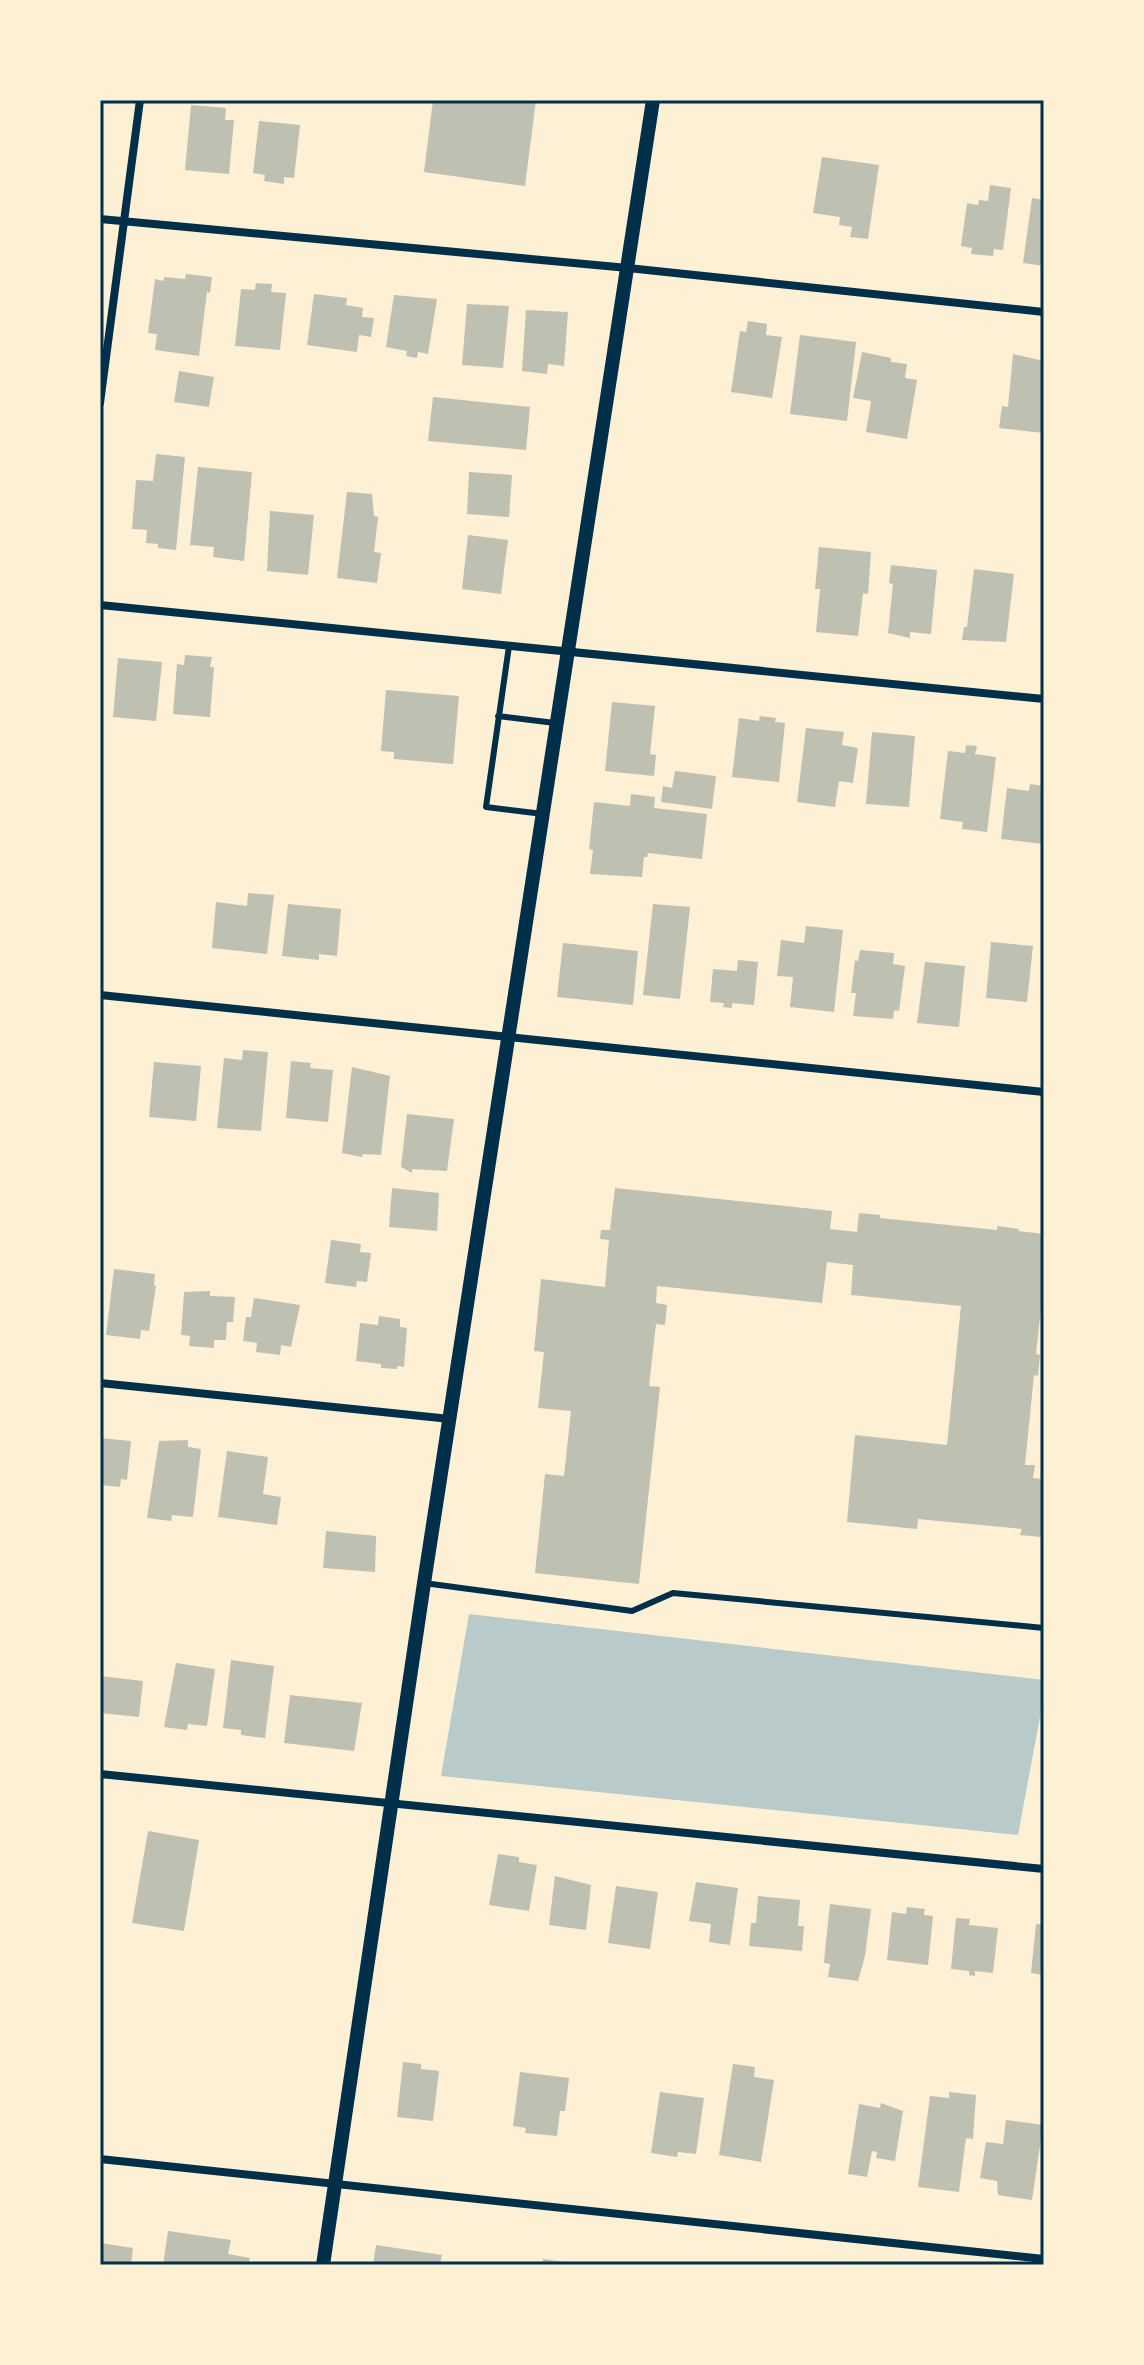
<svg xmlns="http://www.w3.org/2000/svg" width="1144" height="2365" font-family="'Source Serif 4',serif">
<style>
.green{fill:#b9caca}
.building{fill:#bec0b2}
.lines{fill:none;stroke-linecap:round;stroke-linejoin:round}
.service{stroke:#003049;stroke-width:6}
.minor{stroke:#003049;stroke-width:8}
.tertiary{stroke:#003049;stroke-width:14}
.neatline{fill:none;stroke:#003049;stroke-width:3}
</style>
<rect width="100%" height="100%" fill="#fdf0d5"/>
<path class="green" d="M469,1614l575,66v15l-26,140 -577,-59z"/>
<path class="building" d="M433,100h103l-11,86 -101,-14z
M191,105l35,3 -1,12h9l-5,54 -44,-4z
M259,121l41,4 -6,53 -10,-1v7l-20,-3 1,-6 -12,-2z
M822,157l57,8 -11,74 -18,-2 2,-10 -13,-2 1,-8 -27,-4z
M990,185l21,3 -8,62 -9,-1 -1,7 -22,-2 1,-6 -11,-2 6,-43 11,2 1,-5 9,1z
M1032,198l12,2v66l-21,-3z
M186,274l26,3 -2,16 -3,-1 -8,64 -44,-6 2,-16 -9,-1 7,-54 9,2v-4l21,2z
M256,283l16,1 -1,8 15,1 -6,57 -45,-4 6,-57 14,1z
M314,294l33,4 -1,7 17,3 -1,9 12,1 -3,19 -12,-2 -2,17 -50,-7z
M394,295l43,4 -9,55 -10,-2 -1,6 -11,-2 1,-5 -21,-4z
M467,304l42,2 -6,62 -41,-3z
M526,310l42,2 -4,54 -16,-2 -1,10 -25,-3z
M748,321l19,3 -1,11 16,2 -10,61 -41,-6 9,-61 6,1z
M800,335l56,7 -9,79 -57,-7z
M862,352l29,6v4l16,2 -2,14 12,2 -10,59 -41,-7 5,-31 -18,-3z
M1013,354l31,7v72l-45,-5 3,-22 6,1z
M179,371l35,6 -5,30 -35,-5z
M433,397l97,10 -4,43 -98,-9z
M156,454l29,3 -9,93 -18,-2v-4l-12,-1 1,-13 -15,-1 4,-49 17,1z
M198,467l54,5 -8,89 -31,-4 1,-10 -24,-2z
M469,472l43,3 -3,42 -42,-3z
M347,492l25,2 2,22 4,1 -4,35 7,1 -4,30 -40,-5z
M270,511l44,4 -6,60 -41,-4z
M468,535l40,5 -7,54 -39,-5z
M819,547l52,5 -3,42 -5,-1 -5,43 -42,-4 4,-43h-5z
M891,565l46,5 -6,64 -21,-2v6l-22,-5 5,-49 -4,-1z
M974,569l40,5 -8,68 -44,-2 2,-13h3z
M185,655l27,2 -2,10h4l-4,50 -37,-3 4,-50 7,1z
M118,658l44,4 -6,59 -43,-4z
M386,690l73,6 -6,68 -59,-5v-7l-13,-1z
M612,702l43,4 -5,48 6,1 -2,21 -49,-5z
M760,716l16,2 -1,4 10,1 -6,59 -47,-5 7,-59 20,3z
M806,728l38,4 -2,13 16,3 -5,35 -14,-2 -4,26 -38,-5z
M872,732l43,4 -6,71 -43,-3z
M966,745l11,1 -2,8 21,3 -9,75 -25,-3 1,-7 -23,-3 8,-68 17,2z
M675,771l41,5 -4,33 -51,-7 2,-16 9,2z
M1030,784l14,2 -1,58 -42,-5 6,-51 22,3z
M631,794l24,3 -1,11 53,6 -5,45 -54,-6 -1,4h-3l-2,20 -52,-3 3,-24 -4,-1 5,-47 36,4z
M248,893l26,2 -7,59 -55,-6 4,-46 31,4z
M288,904l53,5 -4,47 -18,-2v6l-37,-4z
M653,904l37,3 -10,92 -37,-4z
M806,926l37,4 -9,82 -44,-5 3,-30 -16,-1 4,-36 23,3z
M991,942l42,4 -6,56 -41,-4z
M563,943l75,8 -5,54 -76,-8z
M860,950l34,3 -1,11 12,2 -6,45 -5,-1 -1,9 -40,-3 3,-23h-5l4,-33 3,1z
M738,960l20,2 -4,43 -22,-2v5l-9,-1 1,-4 -14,-1 3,-33 24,2z
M925,962l40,4 -6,61 -42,-4z
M243,1050l25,2 -7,79 -44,-3 7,-70 18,2z
M291,1061l20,2 -1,5 23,2 -5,52 -42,-4z
M154,1062l47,4 -5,55 -47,-4z
M352,1067l38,9 -9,79 -18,-1 -1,3 -20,-4z
M407,1114l47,5 -7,52 -35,-2v4l-11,-6z
M392,1188l47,5 -2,38 -48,-4z
M615,1188l217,23 -2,18 27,3 2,-19 21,2v3l117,12v-4l22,3 -1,2 26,3v46l-8,74 4,1 -2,21 -4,-1 -9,90h10l-2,13 11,1 -3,58 -21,-2 2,-6 -104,-10 -1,10 -70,-7 8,-87 92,10 14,-139 -110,-11 2,-30 -26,-3 -5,41 -165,-17 -1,17 11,2 -2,20 -9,-1 -7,62 11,1 -21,197 -104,-11 10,-99 19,2 7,-65 -33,-3 6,-56 -10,-1 7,-72 64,8 4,-47 -9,-1 1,-9h9z
M331,1240l30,4 -1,8 11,1 -4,29 -10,-1 -1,6 -31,-4z
M114,1269l41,5 -1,11 2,1 -7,45 -8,-1 -1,9 -34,-4z
M210,1291v5l25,1 -2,25h-6l-1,18h-12v8l-25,-2 1,-10 -9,-1 3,-43z
M254,1298l46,7 -9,42 -10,-2 -1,10 -24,-3 1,-9 -14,-2 3,-24h5z
M379,1316l21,3v8l7,1 -3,39 -7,-1v3l-16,-1v-4l-25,-3 4,-38 18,2z
M100,1438l31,3 -4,39 -6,-1 -1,8 -20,-2z
M188,1440v7l13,2 -8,68 -21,-2 -1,6 -24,-3 12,-77z
M227,1451l41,6 -5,37 18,3 -4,28 -59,-8z
M326,1531l50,5 -1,36 -52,-4z
M231,1660l43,6 -9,72 -24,-3v-5l-18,-2z
M176,1663l39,6 -8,57 -19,-2 -1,6 -23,-3z
M100,1676l43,5 -4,36 -39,-4z
M290,1695l72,8 -8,48 -70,-8z
M148,1831l51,9 -15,91 -52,-8z
M498,1854l21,3v5l18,3 -8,46 -40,-6z
M555,1876l36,9 -5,45 -37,-5z
M696,1882l42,6 -8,57 -21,-3 2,-18 -22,-3z
M616,1886l42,6 -8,57 -42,-6z
M758,1896l42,4 -2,26h6l-2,25 -53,-5 2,-23h5z
M830,1904l41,5 -6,47 -7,25 -30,-4 2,-13 -6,-1 1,-12z
M907,1907l18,2 -1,6 9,1 -5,49 -41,-5 5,-48 14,2z
M956,1918l14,1 -1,6 29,3 -5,45 -18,-2v5l-6,-1v-4l-18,-2z
M1036,1924l8,1v50l-13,-2z
M403,2062l18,2v5l18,2 -6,50 -36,-4z
M733,2064l22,3 -1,10 20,3 -13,82 -42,-7z
M520,2072l49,6 -4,33h-5l-3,25 -32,-3 1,-5 -13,-2z
M660,2092l44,6 -8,56 -18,-2 -1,5 -26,-4z
M949,2092l27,3 -3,44 -7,-1 -7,54 -41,-5 12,-91 19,2z
M881,2103l22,8 -8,50 -19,-3 1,-6 -5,-1 -5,26 -19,-3 11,-70 21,4z
M1006,2120l37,5 -11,75 -34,-5 -1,-14 -17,-3 6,-36 17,2z
M168,2231l63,9 -3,14 22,4 -2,7h-85z
M100,2243l33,5 -2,17h-31z
M376,2245l66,10 -2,10h-67z
M543,2259l31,4v2h-32z"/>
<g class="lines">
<path class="service" d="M509,646l-23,161 57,7
M498,716l57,7
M424,1583l208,28 41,-18 371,35"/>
<path class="minor" d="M100,219l528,49 416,44
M100,403l40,-303
M100,605l944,94
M100,995l944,97
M100,1383l350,36
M100,1774l944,95
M100,2159l944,100"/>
<path class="tertiary" d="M323,2265l101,-682 229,-1483"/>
</g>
<rect width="1144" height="2365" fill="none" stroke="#fdf0d5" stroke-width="204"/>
<rect x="102" y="102" width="940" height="2161" class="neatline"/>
</svg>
